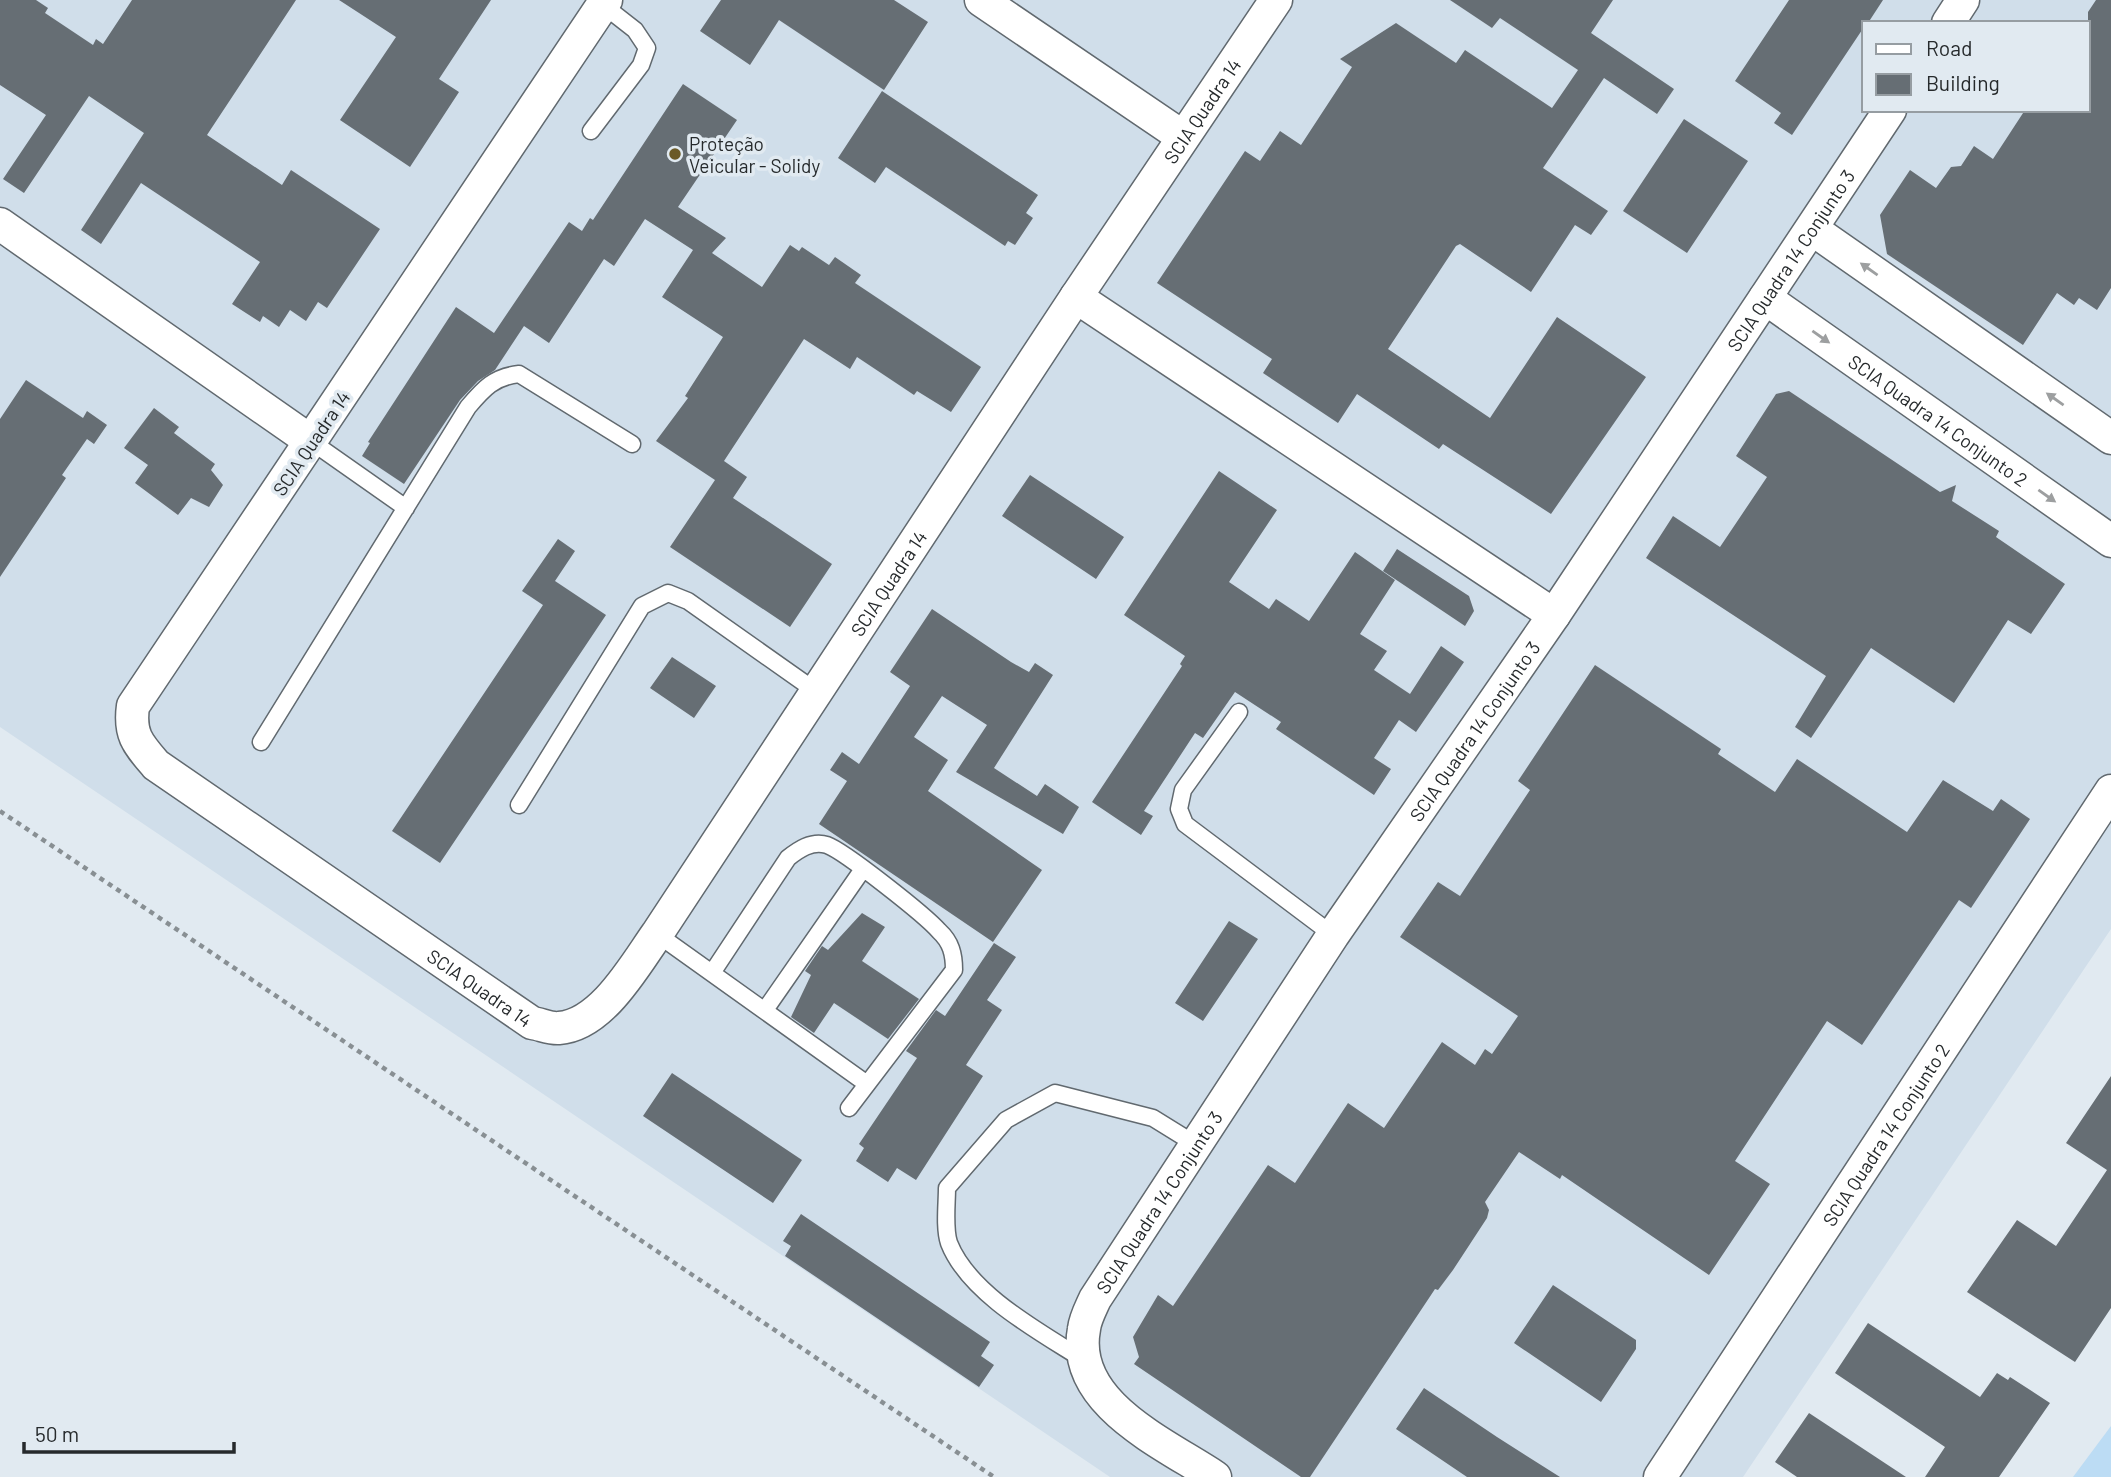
<svg xmlns="http://www.w3.org/2000/svg" width="2111" height="1477" font-family="Barlow,sans-serif">
<style>
.built{fill:#d0deea;fill-rule:evenodd}
.green{fill:#bcdcf4}
.building{fill:#666e74}
.lines{fill:none;stroke-linecap:round;stroke-linejoin:round}
.service-casing{stroke:#61696f;stroke-width:19}
.minor-casing{stroke:#61696f;stroke-width:35}
.path{stroke:#888f93;stroke-width:4.5;stroke-dasharray:5 5;stroke-linecap:butt}
.service{stroke:#fff;stroke-width:16}
.minor{stroke:#fff;stroke-width:32}
.oneway{fill:#9d9fa0}
.poi-dot{fill:#6b5a27;stroke:#e1eaf1;stroke-width:2.5}
.labels{text-anchor:middle;dominant-baseline:central;stroke-width:7;stroke-linejoin:round;paint-order:stroke}
.street-label{font-size:19px;fill:#262a2c;stroke:#e1eaf1}
.poi-label{font-size:19px;fill:#262a2c;stroke:#e1eaf1;text-anchor:start}
</style>
<rect width="100%" height="100%" fill="#e1eaf1"/>
<path class="built" d="M0,0h2111v929l-368,548h-633l-1110,-750zM1864,23h224v87h-224z"/>
<path class="green" d="M2111,1426v51h-38z"/>
<path class="building" d="M0,0h36l12,8 -3,5 48,32 3,-6 7,5 29,-44h164l-89,135 75,50 9,-15 89,59 -53,79 -9,-6 -12,19 -16,-11 -11,17 -16,-11 -3,6 -28,-18 28,-42 -119,-79 -40,61 -20,-14 63,-97 -55,-37 -65,97 -21,-14 43,-64 -46,-30z
M339,0h152l-52,79 20,13 -49,75 -70,-47 56,-83z
M721,0h173l34,22 -44,68 -105,-70 -29,45 -50,-34z
M1450,0h163l-22,33 83,56 -17,25 -53,-36 -61,90 65,43 -17,24 -16,-10 -44,67 -71,-48 -4,2 -68,103 102,69 67,-101 89,60 -95,137 -108,-70 -4,5 -82,-55 -19,29 -75,-50 9,-14 -115,-76 88,-132 15,10 20,-30 21,14 51,-78 -12,-8 56,-36 60,40 9,-13 87,58 26,-38 -78,-52 -8,10z
M1789,0h94l-15,23h-4v4l-72,108 -18,-12 7,-10 -46,-32z
M2096,0h15v288l-14,22 -18,-12 -5,7 -17,-12 -34,52 -136,-91 -7,-39 30,-45 26,18 15,-21 10,-1 13,-20 19,13 32,-49h63v-98z
M683,84l54,36 -59,87 48,31 -14,15 50,34 28,-42 9,6 3,-4 27,18 6,-8 26,18 -6,8 126,84 -30,45 -34,-21 -3,4 -57,-38 -7,12 -46,-30 -80,122 23,16 -14,21 99,66 -42,63 -120,-80 45,-67 -59,-39 32,-43 -3,-2 38,-59 -61,-40 31,-47 -48,-31 -31,47 -10,-7 -55,84 -25,-17 -29,44 -17,11 -18,19 -56,84 -42,-28 8,-13 -2,-1 88,-135 38,26 75,-111 13,9 8,-13 3,2z
M882,91l156,104 -12,18 7,5 -18,27 -7,-4 -3,5 -119,-79 -11,16 -37,-25z
M1684,119l64,42 -61,92 -64,-42z
M26,380l57,38 4,-7 20,14 -13,19 -7,-5 -25,36 4,3 -66,99v-158z
M1789,391l151,101 16,-7 -4,16 47,30 -3,6 69,47 -34,50 -23,-14 -54,83 -83,-55 -60,90 -16,-11 31,-51 -180,-118 27,-42 47,31 47,-70 -31,-21 40,-62z
M154,408l25,19 -5,6 41,31 -4,6 12,15 -14,22 -18,-9 -13,17 -43,-32 13,-18 -24,-17z
M1219,471l58,39 -48,72 40,27 7,-10 33,22 46,-69 40,28 -35,54 27,17 -13,19 36,24 31,-48 23,16 -48,70 -17,-12 -25,38 17,11 -17,26 -98,-66 5,-7 -46,-30 -32,46 -8,-5 -51,78 9,5 -12,19 -49,-33 90,-136 -2,-2 5,-8 -61,-41z
M1030,475l94,62 -28,42 -94,-63z
M558,539l17,12 -20,30 51,34 -166,248 -48,-32 151,-226 -21,-14z
M1397,549l72,47 5,15 -9,15 -82,-55z
M932,609l79,53 18,10 6,-9 18,12 -59,93 43,28 8,-12 34,23 -16,27 -107,-62 31,-47 -45,-29 -28,41 34,23 -20,31 114,79 -49,72 -174,-118 28,-43 -17,-11 12,-18 17,12 51,-78 -20,-14z
M672,657l44,29 -22,32 -44,-30z
M1595,665l126,84 -3,5 57,38 22,-33 110,73 36,-52 50,31 8,-12 29,20 -59,89 -12,-8 -97,145 -35,-24 -92,140 35,23 -61,91 -147,-100 -2,4 -41,-27 -34,50 4,8 -2,8 -34,52 -15,20 -3,-1 -125,188h-9l-167,-113 5,-7 -6,-20 25,-42 15,11 95,-141 27,18 53,-80 36,25 58,-86 33,23 10,-16 7,5 26,-38 -118,-79 38,-55 22,14 70,-106 -12,-9z
M862,913l23,14 -23,34 57,38 -31,40 -54,-36 -20,30 -23,-16 20,-42 -6,-4 17,-25 6,4z
M1229,921l29,18 -55,82 -28,-18z
M994,943l22,14 -29,43 15,10 -36,55 17,11 -67,104 -19,-12 -9,14 -32,-21 8,-13 -5,-4 58,-86 -11,-7 30,-41 9,6z
M672,1073l130,87 -29,43 -130,-87z
M2111,1076v232l-36,54 -108,-70 50,-72 39,26 51,-76 -41,-27z
M801,1214l189,128 -9,14 13,9 -15,22 -194,-131 6,-10 -8,-5z
M1553,1285l83,55v9l-35,53 -87,-59z
M1868,1323l112,74 17,-24 11,7 2,-3 40,26 -51,74h-74l20,-30 -110,-74z
M1424,1388l73,49 63,40h-93l-71,-48z
M1809,1413l97,64h-109l-22,-15z"/>
<g class="lines">
<g class="service-casing">
<path id="service" d="M591,131l50,-66 6,-17 -12,-18 -32,-25
M312,442l94,66
M1239,712l-56,78 -4,19 6,15 148,111
M261,742l207,-335c16,-19 26,-30 51,-33l113,70
M519,805l123,-199 26,-13 20,8 129,91
M657,934l210,150
M712,973l76,-115c10,-8 24,-18 39,-13 17,6 98,70 112,86 12,11 15,23 15,39l-105,138
M765,1010l98,-141
M1084,1360c-44,-28 -115,-66 -135,-117 -5,-15 -2,-39 -2,-55l59,-68 49,-27 98,25 42,26"/>
</g>
<g class="minor-casing">
<g id="minor">
<path id="s1" d="M606,0l-473,706c-4,29 5,38 23,59l376,258c8,1 19,6 27,5 43,-3 76,-63 98,-94l419,-637 200,-297"/>
<path d="M981,0l202,137"/>
<path d="M1948,23l15,-23"/>
<path d="M0,224l312,218"/>
<path d="M1812,229l299,209"/>
<path d="M1076,297l478,318"/>
<path id="s2" d="M1765,298l346,243"/>
<path id="s3" d="M1215,1477c-51,-34 -145,-74 -131,-148 1,-10 7,-21 11,-30l238,-364 221,-320 336,-505"/>
<path id="s4" d="M1660,1477l451,-686"/>
</g>
</g>
<path class="path" d="M0,811l994,666"/>
<use href="#service" class="service"/>
<use href="#minor" class="minor"/>
</g>
<defs><path id="oneway-solid" d="M-6-.8H1V-3.2L6.5 0L1 3.2V.8H-6Z" transform="scale(1.75)"/></defs>
<g class="oneway">
<use href="#oneway-solid" transform="translate(1869 269) rotate(-145)"/>
<use href="#oneway-solid" transform="translate(1821 337) rotate(35)"/>
<use href="#oneway-solid" transform="translate(2055 399) rotate(-145)"/>
<use href="#oneway-solid" transform="translate(2047 496) rotate(35)"/>
</g>
<circle class="poi-dot" cx="675" cy="154" r="7"/>
<g class="labels">
<g class="street-label">
<text stroke="none"><textPath href="#s1" startOffset="2527">SCIA Quadra 14</textPath></text>
<text stroke="none"><textPath href="#s3" startOffset="1493">SCIA Quadra 14 Conjunto 3</textPath></text>
<text stroke="none"><textPath href="#s2" startOffset="212">SCIA Quadra 14 Conjunto 2</textPath></text>
<text transform="translate(311 443) rotate(-56)">SCIA Quadra 14</text>
<text stroke="none"><textPath href="#s1" startOffset="1960">SCIA Quadra 14</textPath></text>
<text stroke="none"><textPath href="#s3" startOffset="926">SCIA Quadra 14 Conjunto 3</textPath></text>
<text stroke="none"><textPath href="#s1" startOffset="1309">SCIA Quadra 14</textPath></text>
<text stroke="none"><textPath href="#s4" startOffset="410">SCIA Quadra 14 Conjunto 2</textPath></text>
<text stroke="none"><textPath href="#s3" startOffset="359">SCIA Quadra 14 Conjunto 3</textPath></text>
</g>
<g class="poi-label">
<text x="689" y="143">Proteção<tspan x="689" dy="22">Veicular - Solidy</tspan></text>
</g>
</g>
<rect x="1862" y="21" width="228" height="91" fill="#e1eaf1" stroke="#969da2" stroke-width="2"/>
<rect x="1876" y="44" width="35" height="10" fill="#ffffff" stroke="#969da2" stroke-width="2"/>
<text x="1926" y="56" font-size="21" fill="#262a2c">Road</text>
<rect x="1876" y="74" width="35" height="21" fill="#666e74" stroke="#969da2" stroke-width="2"/>
<text x="1926" y="91" font-size="21" fill="#262a2c">Building</text>
<path d="M24 1442v10h210v-10" fill="none" stroke="#262a2c" stroke-width="3.5"/>
<text x="35" y="1442" font-size="21" fill="#262a2c" stroke="#e1eaf1" stroke-width="5" paint-order="stroke">50 m</text>
</svg>
